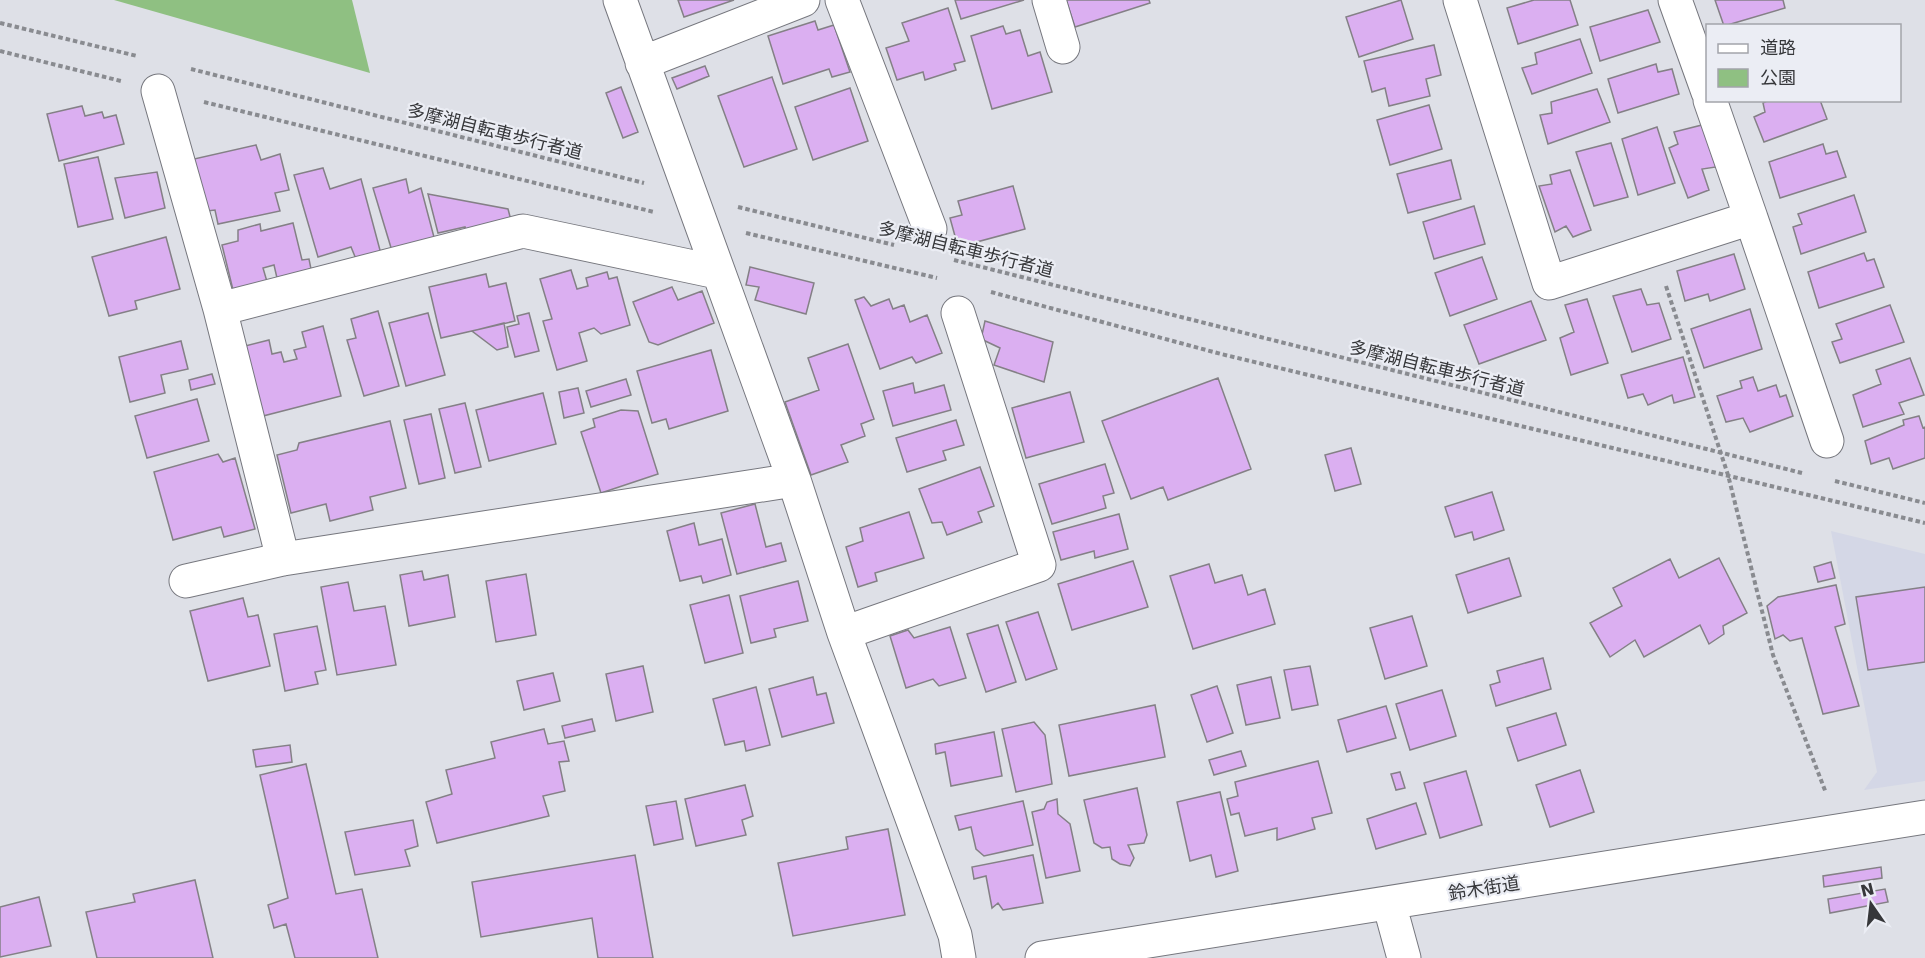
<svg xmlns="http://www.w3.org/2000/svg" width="1925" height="958" font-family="'DejaVu Sans','Noto Sans JP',sans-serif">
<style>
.built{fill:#d4d7e6}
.green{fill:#8fc082}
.building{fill:#dbaff1;stroke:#848086;stroke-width:1.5}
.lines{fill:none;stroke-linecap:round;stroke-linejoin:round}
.minor-casing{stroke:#76777e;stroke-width:35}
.path{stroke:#898b90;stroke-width:4;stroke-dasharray:4.5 3;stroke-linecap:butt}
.minor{stroke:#fff;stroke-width:33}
.labels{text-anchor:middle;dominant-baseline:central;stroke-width:4.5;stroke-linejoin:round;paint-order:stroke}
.street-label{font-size:18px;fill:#36373a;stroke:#ebedf4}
</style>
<rect width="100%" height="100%" fill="#dee0e7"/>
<path class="built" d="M1831,531l94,23v227l-61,9 13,-18z"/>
<path class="green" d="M114,0h238l18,73z"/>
<path class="building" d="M678,0h56l-50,17z
M955,0h69l-63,19z
M1066,0h83l1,3 -75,24z
M1401,0l12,39 -54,18 -13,-40z
M1534,0h36l8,25 -60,19 -11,-36z
M1715,0h68l2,8 -61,18z
M948,8l17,53 -11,3 2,6 -31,10 -2,-8 -26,8 -11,-32 23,-7 -7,-18z
M1648,10l12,32 -60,19 -10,-34z
M815,21l3,9 16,-5 16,47 -18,5 -3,-8 -46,15 -15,-48z
M1003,26l3,8 14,-4 8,26 12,-4 12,40 -60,17 -21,-73z
M1580,39l12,34 -60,21 -10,-26 15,-4 -2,-11z
M1434,45l7,30 -15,4 4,17 -41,10 -4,-18 -13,4 -8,-31z
M1656,64l2,8 14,-3 7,25 -61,19 -10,-34z
M705,66l4,10 -32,13 -5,-11z
M772,77l25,72 -53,18 -26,-71z
M621,87l17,45 -15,6 -17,-45z
M850,88l18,53 -55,19 -18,-53z
M1597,89l13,33 -62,22 -8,-29 12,-2 -1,-11z
M1769,100h51l7,19 -63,23 -10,-25 11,-5 -2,-9z
M1429,105l13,44 -52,16 -13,-45z
M82,106l3,10 17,-4 2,6 12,-3 8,29 -65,17 -12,-47z
M1702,125l14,42 -14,2 7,21 -21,8 -19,-50 9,-4 -4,-12z
M1657,127l18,56 -37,12 -16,-56z
M1611,143l17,54 -34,9 -18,-54z
M1823,144l3,10 11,-3 9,26 -66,21 -11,-36z
M256,145l5,15 19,-6 9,36 -14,3 5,18 -62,13 -3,-14 -8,1 -13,-52z
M98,157l15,62 -35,8 -14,-63z
M1451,160l10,39 -53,14 -11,-39z
M323,168l7,21 31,-10 20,75 -25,5 -5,-12 -33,10 -24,-82z
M1570,170l21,60 -18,7 -7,-11 -11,6 -16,-46 13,-2 -2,-9z
M157,172l8,36 -40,10 -10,-40z
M406,179l3,14 12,-5 14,53 -43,10 -19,-63z
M1013,186l12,43 -67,18 -8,-29 12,-3 -4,-14z
M428,194l80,15 4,15 -44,14 -3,-11 -27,6z
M1854,195l12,37 -65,22 -8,-27 9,-3 -4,-10z
M1474,206l11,38 -51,15 -11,-37z
M293,223l9,37 7,-1 2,10 -34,9 -3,-13 -11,3 5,17 -34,9 -12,-49 16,-4v-11l22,-6 1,7z
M166,237l14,52 -45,12 2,8 -28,7 -17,-59z
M1864,253l3,8 7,-2 10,28 -65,21 -11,-36z
M1734,254l11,35 -35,12 -2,-7 -23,7 -8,-30z
M1482,257l15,42 -47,17 -15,-43z
M750,267l64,16 -8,31 -51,-14 4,-13 -13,-2z
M571,270l6,19 11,-3 -2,-8 21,-6 2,7 8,-2 13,48 -29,9 -7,-6 -15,5 8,28 -30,9 -14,-49 9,-2 -12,-40z
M486,274l3,13 17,-4 9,38 -74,17 -12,-51z
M672,287l6,13 24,-9 12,32 -56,22 -9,-3 -16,-40z
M1641,289l6,16 12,-2 12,36 -39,13 -19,-56z
M864,297l7,9 18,-7 4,10 11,-4 6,17 17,-7 15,38 -26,10 -4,-6 -32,12 -25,-69z
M1587,299l21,64 -37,12 -11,-37 14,-6 -9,-27z
M1531,301l15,39 -67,24 -15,-39z
M1890,305l14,37 -64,21 -8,-21 10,-3 -6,-15z
M1750,309l12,40 -58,19 -13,-39z
M378,311l21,75 -35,10 -17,-56 9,-2 -5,-19z
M428,313l17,62 -39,11 -17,-63z
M529,313l10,38 -24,6 -8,-30 12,-3 -2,-8z
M985,321l68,21 -9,40 -50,-17 6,-17 -19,-9z
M504,323l4,24 -11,3 -25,-19z
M323,326l18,70 -78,20 -18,-70 24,-6 3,14 9,-2 3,10 13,-3 -3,-9 12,-3 -4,-15z
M181,341l7,28 -27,6 4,18 -35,9 -11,-45z
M848,344l26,75 -13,5 4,12 -24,9 7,17 -37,13 -26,-73 34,-12 -11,-32z
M711,350l17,61 -59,18 -3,-10 -14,4 -15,-52z
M1683,357l12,40 -21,6 -2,-8 -24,10 -5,-11 -15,4 -7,-23z
M1910,358l14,37 -25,8 5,11 -41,13 -10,-32 28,-11 -5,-14z
M212,374l3,10 -24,6 -2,-10z
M1753,377l5,14 18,-6 4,12 6,-2 7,21 -43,16 -7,-14 -17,4 -9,-26 25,-8 -2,-7z
M1218,378l33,91 -83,31 -5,-13 -32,12 -29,-78z
M626,379l5,16 -40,12 -5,-16z
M913,383l2,10 29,-8 7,25 -58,16 -10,-35z
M578,388l6,25 -20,5 -5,-26z
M1070,392l14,50 -58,16 -14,-50z
M543,393l13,51 -67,17 -13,-51z
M197,399l12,42 -62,17 -12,-42z
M465,403l16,64 -26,6 -16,-64z
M621,410l17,1 20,63 -57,19 -20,-61 14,-5 -2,-8z
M431,414l14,64 -26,6 -15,-64z
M1919,416l4,12 2,-1v31l-32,11 -4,-11 -18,6 -6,-23 39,-16 -1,-5z
M956,420l8,25 -21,6 3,9 -39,12 -11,-34z
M390,421l16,67 -36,9 3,13 -43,11 -4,-17 -35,9 -14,-58 20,-5 2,-7z
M1351,448l10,36 -26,7 -10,-36z
M218,454l5,8 12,-4 20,71 -31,8 -3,-10 -48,13 -19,-68z
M1105,464l9,29 -11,3 3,12 -54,16 -13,-40z
M980,467l14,39 -16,6 4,10 -35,13 -5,-13 -10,1 -13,-34z
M1492,492l12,38 -30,10 -2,-8 -17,5 -10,-30z
M755,504l11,43 15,-4 5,18 -49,13 -16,-61z
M909,512l15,46 -49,15 2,8 -19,6 -12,-40 17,-6 -3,-13z
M1119,514l9,35 -33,9 -1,-7 -33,9 -8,-28z
M694,523l5,22 23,-6 9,36 -28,8 -2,-7 -21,5 -13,-50z
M1509,558l12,38 -53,17 -12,-38z
M1719,558l28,55 -24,13 1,8 -15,10 -9,-19 -56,32 -9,-17 -25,17 -20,-34 32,-17 -9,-18 57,-29 9,19z
M1133,561l15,46 -76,23 -14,-46z
M1831,562l4,16 -17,4 -4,-15z
M1209,564l6,19 27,-8 6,20 17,-6 10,35 -82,25 -23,-73z
M422,571l2,9 24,-5 7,42 -46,9 -9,-51z
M526,574l10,61 -40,7 -10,-61z
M798,581l10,40 -34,8 2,8 -25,6 -11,-47z
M348,582l6,29 31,-5 11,59 -59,10 -16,-88z
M1836,585l9,39 -10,3 24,79 -36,8 -21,-76 -12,3 -7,-6 -8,4 -8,-33 11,-9z
M1925,587v75l-57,8 -12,-73z
M729,595l14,58 -38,10 -15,-58z
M243,598l5,19 10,-2 12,51 -62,15 -18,-70z
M1038,612l19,57 -31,11 -20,-58z
M1412,616l15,50 -42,13 -15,-51z
M998,625l18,57 -30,10 -19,-58z
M317,626l9,44 -11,2 3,12 -33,7 -11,-57z
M950,627l16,51 -27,8 -6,-7 -27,9 -16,-52 18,-6 6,8z
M1543,658l8,31 -55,17 -6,-21 10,-3 -3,-11z
M643,666l10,46 -37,9 -10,-47z
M1310,666l8,39 -26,5 -8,-40z
M553,673l7,28 -36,9 -7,-29z
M813,677l4,18 9,-2 8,30 -52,14 -13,-48z
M1271,677l9,41 -34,7 -9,-40z
M1217,686l16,47 -26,9 -16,-47z
M756,687l14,58 -24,6 -2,-10 -19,4 -12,-46z
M1442,690l14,46 -46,14 -14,-46z
M1155,705l10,52 -96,19 -10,-51z
M1386,706l10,32 -49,14 -9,-32z
M1556,713l10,32 -48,16 -11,-33z
M592,719l3,12 -30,7 -3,-12z
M1034,722l11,13 7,49 -36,8 -14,-63z
M544,729l4,15 16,-3 5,20 -10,1 6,29 -22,5 6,20 -112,27 -11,-41 26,-8 -6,-24 49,-12 -4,-16z
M994,732l8,44 -51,10 -6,-34 -9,2 -1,-10z
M290,745l2,17 -36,5 -3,-17z
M1241,751l5,15 -32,9 -5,-15z
M1318,761l14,52 -20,5 3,11 -38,11v-12l-32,8 -6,-23 -8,2 -4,-16 11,-3 -3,-14z
M306,764l30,130 26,-5 16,69h-83l-9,-34 -12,4 -6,-23 20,-7 -28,-123z
M1580,770l14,42 -44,15 -14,-42z
M1466,771l16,54 -42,13 -16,-55z
M1400,772l5,16 -9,2 -5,-16z
M745,785l8,31 -11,4 4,15 -50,11 -11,-47z
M1137,788l10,47 -3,8 -16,2 6,13 -4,8 -10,-2 -8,-5 -2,-12 -8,1 -8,-5 -10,-43z
M1220,792l18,79 -22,6 -5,-22 -21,6 -13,-59z
M1057,799l1,15 12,10 10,47 -34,7 -14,-66 12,-3 3,-7z
M676,801l7,38 -29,6 -8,-39z
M1023,801l10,44 -49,11 -8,-7 -5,-22 -12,3 -4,-14z
M1416,803l10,31 -50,15 -9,-30z
M413,820l5,26 -13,4 5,16 -55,9 -10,-43z
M888,829l17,86 -112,21 -15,-73 70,-14 -2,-12z
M635,855l18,103h-55l-6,-40 -111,19 -9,-55z
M1033,855l10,48 -40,7 -5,-7 -6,5 -6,-32 -12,3 -2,-12z
M1881,867l1,11 -58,9 -1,-11z
M195,880l18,78h-116l-11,-46 49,-10 -2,-8z
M1885,889l3,13 -58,11 -2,-14z
M39,897l12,49 -51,11v-50z"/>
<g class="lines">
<g class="minor-casing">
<path id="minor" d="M620,0l174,480 50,153 111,302 4,23
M842,0l88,229
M1049,0l14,47
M1460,0l89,283 202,-65 -41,-118
M1675,0l33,92
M642,63l161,-63
M158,91l62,218 63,250
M1751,218l76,223
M220,309l303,-78 194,41
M186,581l97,-22 511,-79
M844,633l195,-68 -81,-252
M1389,903l15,55
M1042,958l883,-141"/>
</g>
<path class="path" d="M0,23l137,33
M0,51l121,30
M191,69l453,114
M204,102l450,110
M738,207l156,38
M746,233l191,45
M954,260l848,213
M1666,286l62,189 45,180 53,138
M991,292l230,62 704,169
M1835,481l90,22"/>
<use href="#minor" class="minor"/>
</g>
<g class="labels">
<g class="street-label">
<text transform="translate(495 131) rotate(14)">多摩湖自転車歩行者道</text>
<text transform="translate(966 249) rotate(14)">多摩湖自転車歩行者道</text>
<text transform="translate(1437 368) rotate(14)">多摩湖自転車歩行者道</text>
<text transform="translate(1484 888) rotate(-9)">鈴木街道</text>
</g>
</g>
<rect x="1706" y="24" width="195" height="78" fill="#ebedf4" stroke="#a3a4aa" stroke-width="1.5"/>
<rect x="1718" y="44" width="30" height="9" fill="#ffffff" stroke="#a3a4aa" stroke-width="1.5"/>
<text x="1760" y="54" font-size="18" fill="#36373a">道路</text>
<rect x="1718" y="69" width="30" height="18" fill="#8fc082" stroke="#a3a4aa" stroke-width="1.5"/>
<text x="1760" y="84" font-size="18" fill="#36373a">公園</text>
<g transform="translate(1871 904) rotate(346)" stroke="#ebedf4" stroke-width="4.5" paint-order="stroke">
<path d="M0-4.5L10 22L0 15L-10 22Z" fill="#36373a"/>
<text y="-9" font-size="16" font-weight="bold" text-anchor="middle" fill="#36373a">N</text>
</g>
</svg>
